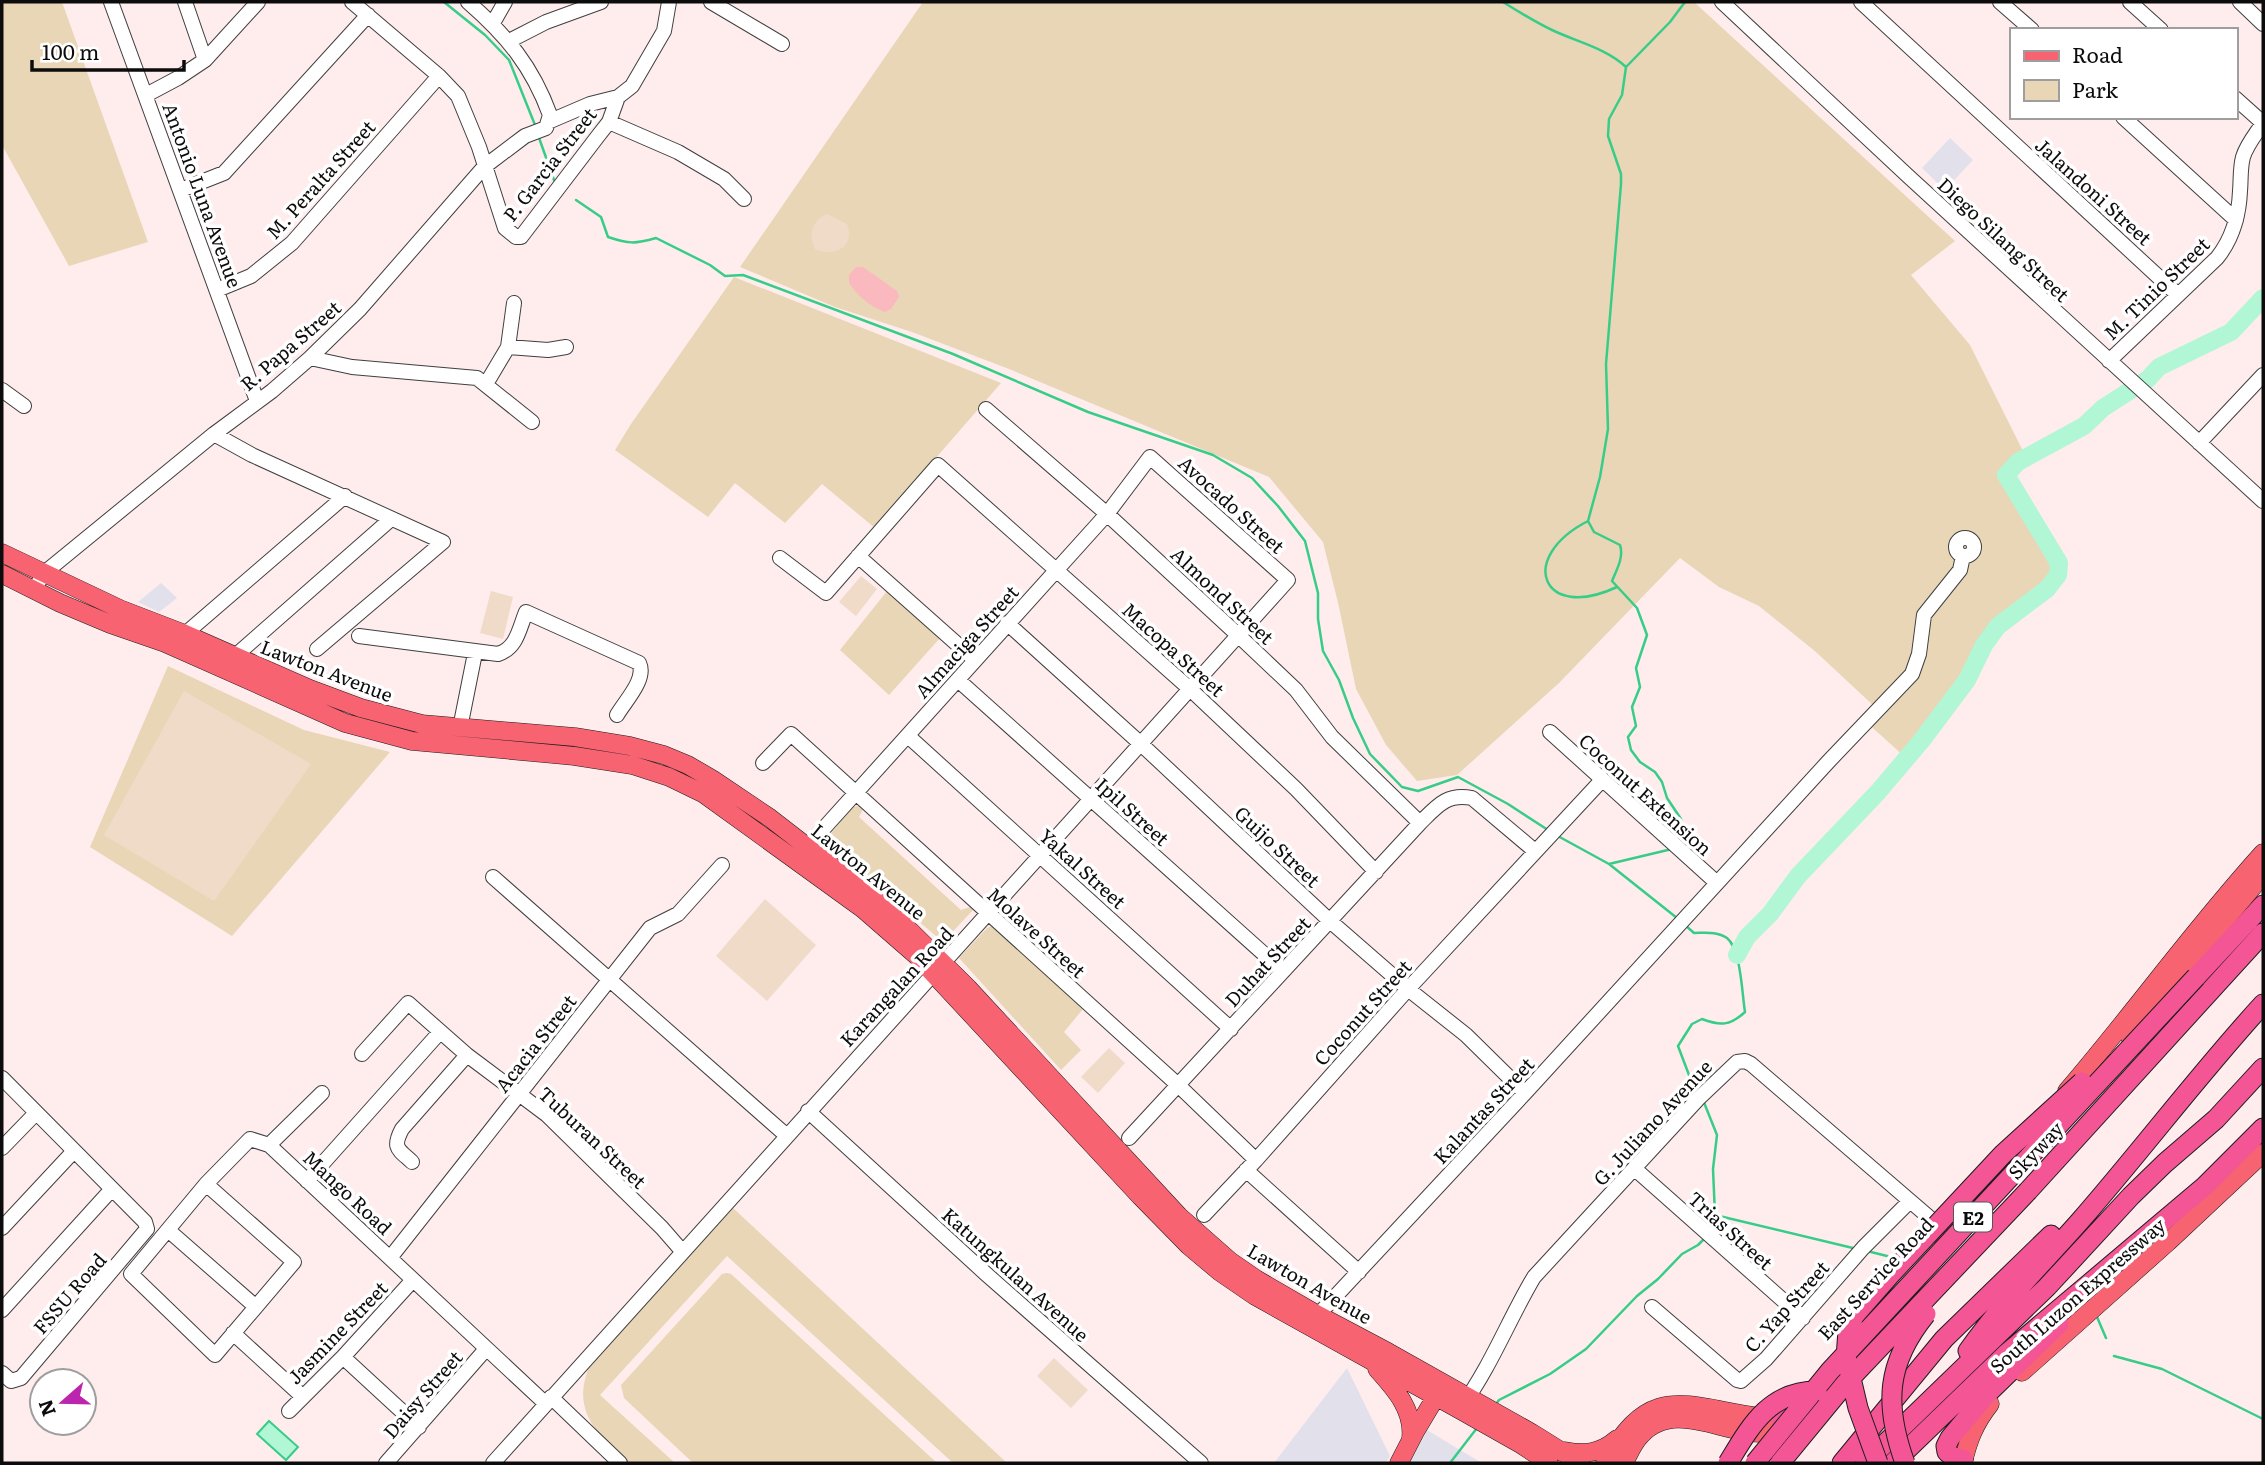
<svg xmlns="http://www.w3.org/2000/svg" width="2265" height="1465" font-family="Literata,serif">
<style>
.industrial{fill:#e1e0eb}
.green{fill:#e9d6b6}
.sand{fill:#fab9be}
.pitch{fill:#f0dbc8}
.water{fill:#b1f6d5;stroke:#38cc89;stroke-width:2}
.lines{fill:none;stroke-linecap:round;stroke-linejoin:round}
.stream{stroke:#38cc89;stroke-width:2.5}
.river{stroke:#b1f6d5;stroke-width:18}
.minor-casing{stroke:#3f3f3f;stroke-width:16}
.major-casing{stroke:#1d1d1d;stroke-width:19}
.highway-casing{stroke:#1d1d1d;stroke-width:21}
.minor{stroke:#fff;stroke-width:14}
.major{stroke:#f86372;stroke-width:18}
.highway{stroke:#f45595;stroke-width:19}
.highway-bridge-casing{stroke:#1d1d1d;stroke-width:21;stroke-linecap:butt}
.highway-bridge{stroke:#f45595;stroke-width:19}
.labels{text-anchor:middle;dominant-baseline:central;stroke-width:7;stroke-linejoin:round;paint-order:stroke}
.shield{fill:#fff;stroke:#555;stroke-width:2}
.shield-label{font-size:18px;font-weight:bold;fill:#0c0c0c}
.street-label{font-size:19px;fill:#0c0c0c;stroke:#fff}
</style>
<rect width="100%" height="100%" fill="#ffeced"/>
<path class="industrial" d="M1950,138l23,22 -28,30 -23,-22z
M161,583l16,15 -18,14 -21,-10z
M1347,1368l43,88 -4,7h-112z
M1427,1430l28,17 27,16h-73z"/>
<path class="green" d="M2,2h60l86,240 -79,24 -67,-121z
M923,2h771l261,239 -44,34 59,70 54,108 -19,25 46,80 -1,15 -55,58 -33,58 -57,68 -40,-36 11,-13 -60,-56 -57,-46 -40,-19 -39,-29 -121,125 -102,92 -40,6 -31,-36 -30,-56 -17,-82 -16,-65 -54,-65 -260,-108 -97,-37 -77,-25 -95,-40z
M734,277l267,106 -126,145 -53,-44 -37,39 -50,-40 -27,34 -93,-67 16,-26z
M887,591l53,47 -51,57 -49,-45z
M168,666l136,64 86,22 -158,184 -142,-89z
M861,805l3,2 -5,10 102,93 9,-3 4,2 -31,33 -66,-56 -56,-41 32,-38z
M994,925l89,84 -19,23 17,18 -20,20 -102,-112 28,-30z
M733,1208l274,255h-54l-226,-207 -127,139 75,68h-46c-32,-29 -59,-52 -39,-98z
M727,1273l4,1 206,189h-244l-69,-65 -3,-13 101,-111z"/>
<path class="sand" d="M856,267h7l34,24 2,6 -8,12 -6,3c-16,-6 -26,-15 -36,-29v-8z"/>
<path class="pitch" d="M827,214l20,10c9,22 -12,34 -32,25 -7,-13 -3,-29 12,-35z
M861,576l16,13 -21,27 -17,-14z
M491,591l22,6 -10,42 -23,-6z
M184,691l127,73 -97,137 -110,-66z
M765,899l51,46 -49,56 -51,-45z
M1109,1048l16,15 -27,30 -17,-16z
M1054,1358l34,32 -17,18 -34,-32z"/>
<path class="water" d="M269,1421l29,26 -12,13 -29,-26z"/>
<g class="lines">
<path class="stream" d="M444,2l41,33 24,25 26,65
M1503,2c16,10 32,20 49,28 25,12 54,18 74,37l-4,28 -13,24 -1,17 13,38v10l-15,180 2,65 -8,48 -12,44 6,11 26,13c4,12 -3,24 -8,36l25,27 10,27 -11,33 4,19 -8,20 4,19 -8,11 3,13 9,12 15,10 7,10 5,16 14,21 1,17
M1626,67l44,-45 15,-20
M538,135l16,45
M576,200l25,17 7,20c21,7 27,7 48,1l54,27 15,11 18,-1 210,79 135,58 125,43 39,23 26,28 27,35 13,52v26l5,32 16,29 14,38 17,36 32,33 16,4 40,-14 50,27 40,26
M1588,521c-72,37 -46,101 29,66
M1556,835l53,29 68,54
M1609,864l63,-15
M1685,925l9,8c11,0 23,-2 33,5 14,11 15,56 18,74 -15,14 -25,14 -43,7l-10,5 -14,22 11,29 9,16
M1703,1100l14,35 -4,34 2,46 -4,15
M1715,1215l142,34
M1867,1251l28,7
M2097,1317l9,21
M2114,1356l48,13 101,50
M1496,1404l3,-4 51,-26 36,-25 51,-53 21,-17 24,-25 16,-9 7,-7
M1450,1463l27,-35"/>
<path class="river" d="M1737,955l10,-18 23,-23 28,-38 80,-84 44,-52 45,-60 17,-35 14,-19 49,-37 11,-14 1,-12 -53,-88 12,-13 66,-36 19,-18 45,-29 11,-12 72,-35 32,-34"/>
<g class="minor-casing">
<path id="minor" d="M111,2l146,399
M185,2l20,58
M352,2l87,74 19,20 21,51 26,81 11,9h5l77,-101 11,-14 9,-25 14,-11 32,-55 5,-29
M711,2l71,42
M1722,2l186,174 355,325
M1861,2l316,292
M2000,2l32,28
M2130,2l31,28
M2240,2l23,22
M493,23l12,-21
M509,41l37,-19 55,-20
M146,95l32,-17 27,-18 53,-58
M2235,98l28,25
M2123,117l113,103
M548,122l42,-18 28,-7
M609,122l69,30 46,27 20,20
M181,190l43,-17 144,-158
M217,290l34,-14 41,-33 147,-167
M508,347l6,-44
M310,358l42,9 125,11 55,44
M2109,361l108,-103c16,-20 22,-42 23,-67 1,-11 0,-23 3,-34 4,-13 13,-23 20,-34
M486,384l22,-37 40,3 18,-3
M2,390l22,16
M986,409l121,105 131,121 58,55 36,47 88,86
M214,434l38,21 191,87 -126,107
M2199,443l64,-68
M1956 547a9 9 0 1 1 18 0a9 9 0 1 1-18 0Z
M858,556l117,104
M780,558l46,35 112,-128 252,224 106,100 80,83
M34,591l9,-17 171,-140 58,-43 38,-33 50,-49 124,-142 41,-31 21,-8 4,-13c-18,-49 -43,-79 -82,-113
M1007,623l134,121 189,177 78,68 58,46 59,58
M185,634l160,-138
M359,636l139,18c19,-6 21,-25 28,-42l113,51c8,16 -14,38 -22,52
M234,657l157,-138
M958,680l325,291
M460,728l15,-75
M1550,732l167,151
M908,736l323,293
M763,763l28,-29 387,351 78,75
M493,877l294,259
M362,1054l46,-51 59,52 80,60 115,113 20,23
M2,1078l143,144 2,7 -126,149 -10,3 -9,-8
M808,1111l177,162 216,190
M1129,1138l291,-315c17,-17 27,-30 52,-25l63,53
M269,1145l53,-52
M2,1148l34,-35
M412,1162c-14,-13 -20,-14 -10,-33l65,-74
M1635,1169l168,149
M1246,1170l113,102
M307,1181l133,-149
M206,1184l88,78 -79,93 -84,-81 75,-90 44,-45 19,6 277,259
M1204,1215l52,-55 152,-171 194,-209
M2,1228l71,-76
M168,1230l88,77
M390,1258l260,-330 28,-14 44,-49
M1652,1307l85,73 4,1 25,-22 97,-111 47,-47
M2,1310l110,-121
M1318,1315l207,-222 303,-331 84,-88 7,-20 5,-39 36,-45 3,-14
M233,1333l69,63
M343,1357l76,70
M551,1397l69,66
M1462,1406c29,-40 47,-87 72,-129l164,-178 39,-37 8,-1 6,3 194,167
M289,1411l54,-54 69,-76
M386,1463l100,-114
M493,1463l795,-883 -138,-123 -43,57 -300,333"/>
</g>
<g class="major-casing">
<path id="major" d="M2,553l118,56 65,25 125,55 51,19 61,16 153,13 55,9 34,9 24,10 24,14 58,39 102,79 25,21 71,70 211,228 51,45 26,18 62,36 70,37 144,81 48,30
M2,574l58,29 50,21 55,19 180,80 67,18 162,15 58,9 37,12 35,17 159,115 54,47 223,240 49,50 31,26 35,24 205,114 62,35 27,18
M2130,1037l43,-56 90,-106
M2067,1091c67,-78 127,-162 196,-238
M1942,1237l55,-64
M1377,1369c18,20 37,41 34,69
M2022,1372l146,-130 95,-89
M1565,1451c20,4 36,2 52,-12
M1399,1463l17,-33 24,-40
M1605,1463c45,-82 78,-57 155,-46l11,-1
M1624,1463c5,-9 9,-20 17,-28 41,-44 104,19 146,-10
M1963,1463c5,-23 12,-40 27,-59"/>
</g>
<g class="highway-casing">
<path id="highway" d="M2196,977l67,-72
M2028,1191l235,-258
M1968,1351c33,-47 74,-87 112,-130 62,-71 119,-147 183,-217
M1963,1459l-10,-2 -6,-5 -1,-6 4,-8 37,-44 72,-70
M1782,1463v-52
M1842,1463l102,-124 107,-104
M1865,1463l182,-176 84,-91 34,-33 51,-44 47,-51
M1893,1463l113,-109 199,-168 58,-58"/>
</g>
<use href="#minor" class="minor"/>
<use href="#major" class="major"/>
<use href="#highway" class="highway"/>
<g class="highway-bridge-casing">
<path id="highway-bridge" d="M1728,1463c22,-36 41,-72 89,-72
M1755,1463l75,-92 366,-394
M1780,1463l65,-79 183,-193
M1878,1463l-20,-55 -12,-51 2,-26 6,-15 36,-41 113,-121 79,-72
M1905,1463c-21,-58 -19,-100 21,-149"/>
</g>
<use href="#highway-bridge" class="highway-bridge"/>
</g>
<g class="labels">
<rect class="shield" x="1954" y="1202.5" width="38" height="29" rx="5"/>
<g class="shield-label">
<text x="1973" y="1217">E2</text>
</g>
<g class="street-label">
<text transform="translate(549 164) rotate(-52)">P. Garcia Street</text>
<text transform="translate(320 179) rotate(-48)">M. Peralta Street</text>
<text transform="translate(2094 191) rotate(42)">Jalandoni Street</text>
<text transform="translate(203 195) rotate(70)">Antonio Luna Avenue</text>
<text transform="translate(2004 239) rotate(43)">Diego Silang Street</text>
<text transform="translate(2156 288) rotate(-44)">M. Tinio Street</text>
<text transform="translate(290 345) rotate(-41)">R. Papa Street</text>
<text transform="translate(1232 504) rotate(42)">Avocado Street</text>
<text transform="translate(1223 595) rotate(43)">Almond Street</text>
<text transform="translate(966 641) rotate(-48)">Almaciga Street</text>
<text transform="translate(1174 649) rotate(42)">Macopa Street</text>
<text transform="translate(327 670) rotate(21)">Lawton Avenue</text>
<text transform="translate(1646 794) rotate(42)">Coconut Extension</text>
<text transform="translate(1133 811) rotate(42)">Ipil Street</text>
<text transform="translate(1278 846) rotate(43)">Guijo Street</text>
<text transform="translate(1083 868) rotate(42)">Yakal Street</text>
<text transform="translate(869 871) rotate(39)">Lawton Avenue</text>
<text transform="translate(1037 932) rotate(42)">Molave Street</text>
<text transform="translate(1267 961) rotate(-47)">Duhat Street</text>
<text transform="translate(896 986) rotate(-47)">Karangalan Road</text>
<text transform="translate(1362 1012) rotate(-48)">Coconut Street</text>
<text transform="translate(535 1043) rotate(-52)">Acacia Street</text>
<text transform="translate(1483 1110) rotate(-47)">Kalantas Street</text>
<text transform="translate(1652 1122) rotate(-47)">G. Juliano Avenue</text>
<text transform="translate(593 1137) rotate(43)">Tuburan Street</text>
<text transform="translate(2035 1150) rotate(-47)">Skyway</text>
<text transform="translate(348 1192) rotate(43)">Mango Road</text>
<text transform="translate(1731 1230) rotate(42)">Trias Street</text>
<text transform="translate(1016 1274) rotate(42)">Katungkulan Avenue</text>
<text transform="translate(1875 1278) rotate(-47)">East Service Road</text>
<text transform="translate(1310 1283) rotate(30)">Lawton Avenue</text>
<text transform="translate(69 1293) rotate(-49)">FSSU Road</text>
<text transform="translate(2077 1295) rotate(-41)">South Luzon Expressway</text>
<text transform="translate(1786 1306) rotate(-48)">C. Yap Street</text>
<text transform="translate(337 1332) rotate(-46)">Jasmine Street</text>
<text transform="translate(422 1394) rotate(-49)">Daisy Street</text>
</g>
</g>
<rect width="2265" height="1465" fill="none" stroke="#0c0c0c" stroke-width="7"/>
<rect x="2010" y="28" width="228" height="91" fill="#ffffff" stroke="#9e9e9e" stroke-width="2"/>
<rect x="2024" y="51" width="35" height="10" fill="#f86372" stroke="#9e9e9e" stroke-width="2"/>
<text x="2072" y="63" font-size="21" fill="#0c0c0c">Road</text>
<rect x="2024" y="80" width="35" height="21" fill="#e9d6b6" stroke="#9e9e9e" stroke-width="2"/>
<text x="2072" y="98" font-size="21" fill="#0c0c0c">Park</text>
<g transform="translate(63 1402) rotate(250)"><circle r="33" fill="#ffffff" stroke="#9e9e9e" stroke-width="2"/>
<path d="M0-5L12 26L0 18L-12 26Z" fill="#bc25ad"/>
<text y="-10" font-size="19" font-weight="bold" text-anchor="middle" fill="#0c0c0c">N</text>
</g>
<path d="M32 60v10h152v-10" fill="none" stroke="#0c0c0c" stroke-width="3.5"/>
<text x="42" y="60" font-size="21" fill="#0c0c0c" stroke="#ffffff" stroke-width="5" paint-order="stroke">100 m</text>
</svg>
